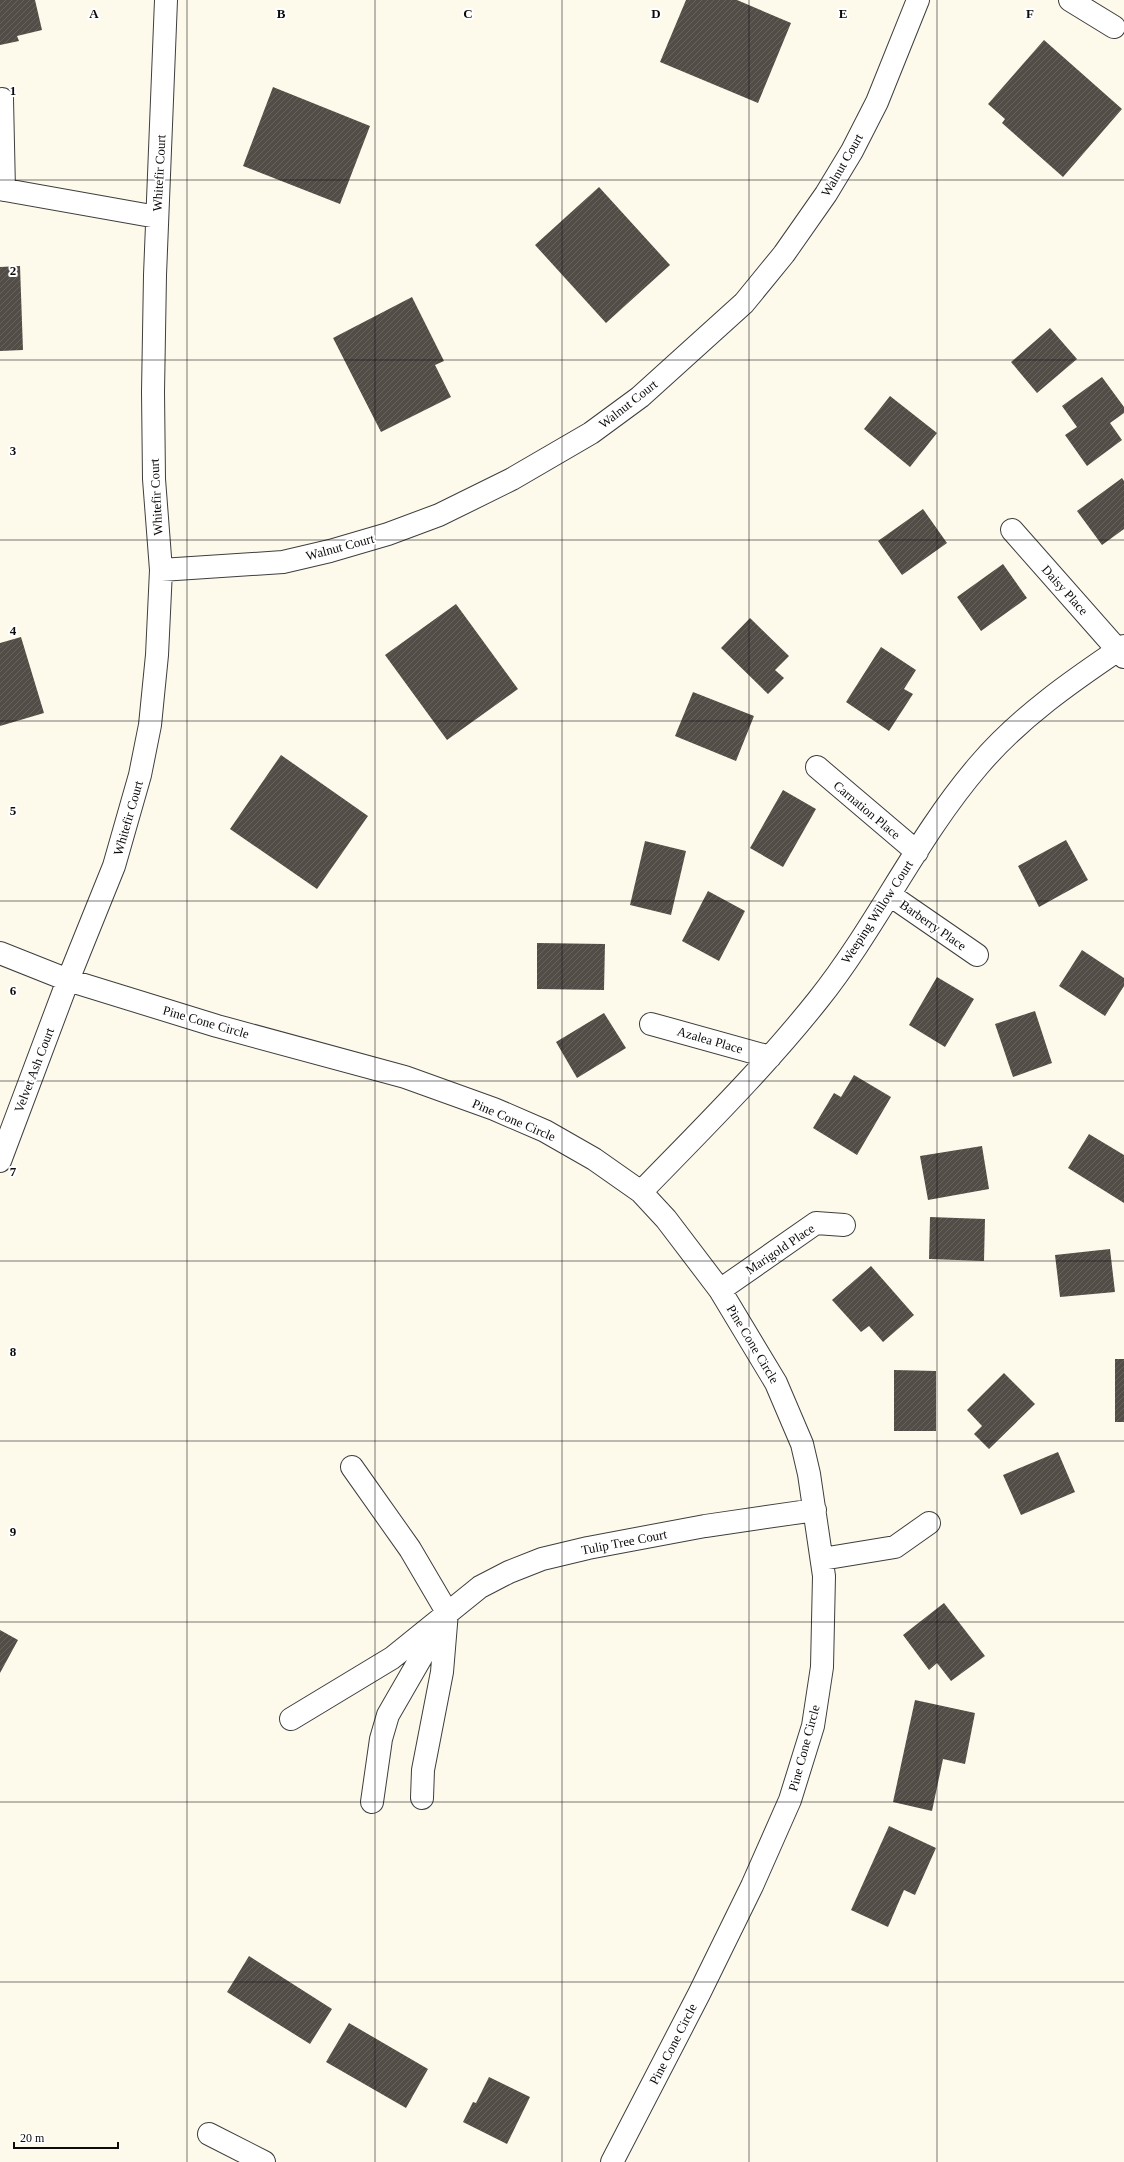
<svg xmlns="http://www.w3.org/2000/svg" width="1124" height="2162" font-family="Georgia,serif">
<style>
.building{fill:url(#building-hatch)}
.lines{fill:none;stroke-linecap:round;stroke-linejoin:round}
.minor-casing{stroke:#3e3e3e;stroke-width:24}
.minor{stroke:#fff;stroke-width:22}
.grid{fill:none;stroke:#0b0b0b;stroke-width:1;stroke-opacity:0.55}
.labels{text-anchor:middle;dominant-baseline:central;stroke-width:4;stroke-linejoin:round;paint-order:stroke}
.street-label{font-size:13px;fill:#0b0b0b;stroke:#fff}
.grid-label{font-size:13px;text-anchor:middle;font-weight:bold;fill:#0b0b0b;stroke:#fff;stroke-width:4;stroke-linejoin:round;paint-order:stroke}
</style>
<defs>
<pattern id="building-hatch" width="6" height="6" patternUnits="userSpaceOnUse"><rect width="6" height="6" fill="#534d48"/><path d="M-1 1l2-2M0 6l6-6M5 7l2-2" fill="none" stroke="#67625e"/></pattern>
</defs>
<rect width="100%" height="100%" fill="#fefaeb"/>
<path class="building" d="M0,0h35l7,30 -25,6 2,5 -19,4z
M686,0h51l54,23 -33,80 -98,-41z
M1044,40l78,69 -59,68 -61,-54 3,-4 -17,-15z
M273,87l97,39 -30,78 -97,-38z
M599,187l71,78 -64,58 -71,-78z
M20,266l3,84 -23,1v-84z
M412,297l32,64 -9,4 16,32 -70,35 -48,-94z
M1050,328l27,31 -40,34 -26,-31z
M1102,377l22,30v6l-14,10 12,17 -35,26 -22,-31 12,-8 -15,-21z
M890,396l47,37 -27,34 -46,-38z
M1122,478l2,3v48l-22,16 -25,-34z
M923,509l24,34 -45,32 -24,-34z
M1003,564l24,34 -46,33 -24,-34z
M456,604l62,85 -71,51 -62,-85z
M750,618l39,38 -14,14 9,8 -16,16 -47,-46z
M21,637l23,76 -44,13v-83z
M881,647l35,23 -12,19 9,5 -24,37 -43,-29z
M693,692l61,24 -18,45 -61,-25z
M281,755l87,61 -51,73 -87,-60z
M783,790l33,19 -33,58 -33,-19z
M1066,840l22,40 -49,27 -21,-41z
M645,841l41,10 -15,64 -41,-10z
M708,891l37,20 -26,50 -37,-20z
M537,943l68,1 -1,46 -67,-1z
M1082,950l42,28v8l-19,30 -46,-30z
M937,977l37,22 -29,48 -36,-22z
M1035,1011l17,52 -39,14 -18,-53z
M604,1013l22,35 -49,30 -21,-36z
M854,1075l37,22 -34,58 -44,-27 21,-35 7,4z
M1089,1134l35,21v48l-56,-35z
M982,1146l7,43 -61,11 -8,-44z
M930,1217l55,2 -1,42 -55,-2z
M1110,1249l5,43 -55,5 -5,-42z
M871,1266l43,49 -31,27 -14,-16 -8,6 -29,-32z
M1115,1359h9v63h-9z
M894,1370l42,1v60h-42z
M1004,1373l31,31 -46,45 -15,-15 8,-8 -15,-16z
M1058,1452l17,40 -54,23 -18,-40z
M944,1603l41,53 -34,25 -14,-18 -8,7 -26,-35z
M0,1630l18,10 -18,33z
M915,1700l60,13 -10,51 -22,-5 -11,52 -39,-9z
M889,1826l47,22 -21,47 -11,-5 -16,37 -37,-17z
M249,1956l83,53 -22,35 -83,-52z
M349,2023l79,46 -22,39 -80,-46z
M489,2077l41,20 -23,47 -44,-22 10,-20 3,1z"/>
<g class="lines">
<g class="minor-casing">
<path id="minor" d="M1070,0l44,27
M2,99l2,91
M0,189l157,28
M1012,530l112,127
M161,570l122,-8 47,-11 58,-17 51,-19 73,-36 79,-46 49,-36 104,-94 40,-49 42,-60 26,-43 25,-49 41,-102
M817,767l100,85
M890,895l87,60
M0,953l68,27 149,46 188,51 89,32 51,22 49,28 47,33 25,27 54,71 56,93 26,61 7,30 15,102 -2,91 -9,59 -23,74 -38,86 -53,108 -87,168
M651,1024l119,33
M0,1161l68,-181 46,-114 26,-91 10,-50 7,-70 4,-85 -7,-91 -1,-87 2,-117 11,-275
M641,1192c60,-62 123,-124 177,-192 59,-74 99,-163 161,-235 41,-48 93,-84 145,-119
M720,1290l96,-67 28,2
M352,1467l58,82 37,63 -5,60 -19,98 -1,28
M822,1559l73,-12 34,-24
M291,1719l101,-61 88,-71 29,-15 33,-13 46,-11 117,-22 110,-16
M372,1802l9,-63 7,-24 53,-92
M209,2134l55,28"/>
</g>
<use href="#minor" class="minor"/>
</g>
<path class="grid" d="M187,0v2162M375,0v2162M562,0v2162M749,0v2162M937,0v2162M0,180h1124M0,360h1124M0,540h1124M0,721h1124M0,901h1124M0,1081h1124M0,1261h1124M0,1441h1124M0,1622h1124M0,1802h1124M0,1982h1124"/>
<g class="labels">
<g class="street-label">
<text transform="translate(842 165) rotate(-60)">Walnut Court</text>
<text transform="translate(159 173) rotate(-87)">Whitefir Court</text>
<text transform="translate(628 404) rotate(-38)">Walnut Court</text>
<text transform="translate(156 497) rotate(-93)">Whitefir Court</text>
<text transform="translate(340 547) rotate(-15)">Walnut Court</text>
<text transform="translate(1065 590) rotate(48)">Daisy Place</text>
<text transform="translate(867 810) rotate(40)">Carnation Place</text>
<text transform="translate(128 818) rotate(-74)">Whitefir Court</text>
<text transform="translate(877 912) rotate(-57)">Weeping Willow Court</text>
<text transform="translate(933 925) rotate(35)">Barberry Place</text>
<text transform="translate(206 1022) rotate(16)">Pine Cone Circle</text>
<text transform="translate(710 1040) rotate(16)">Azalea Place</text>
<text transform="translate(34 1070) rotate(-69)">Velvet Ash Court</text>
<text transform="translate(514 1120) rotate(23)">Pine Cone Circle</text>
<text transform="translate(780 1249) rotate(-34)">Marigold Place</text>
<text transform="translate(753 1344) rotate(59)">Pine Cone Circle</text>
<text transform="translate(624 1542) rotate(-11)">Tulip Tree Court</text>
<text transform="translate(804 1748) rotate(-75)">Pine Cone Circle</text>
<text transform="translate(673 2044) rotate(-63)">Pine Cone Circle</text>
</g>
</g>
<g class="grid-label">
<text x="94" y="18">A</text>
<text x="281" y="18">B</text>
<text x="468" y="18">C</text>
<text x="656" y="18">D</text>
<text x="843" y="18">E</text>
<text x="1030" y="18">F</text>
<text x="13" y="95">1</text>
<text x="13" y="275">2</text>
<text x="13" y="455">3</text>
<text x="13" y="635">4</text>
<text x="13" y="815">5</text>
<text x="13" y="995">6</text>
<text x="13" y="1176">7</text>
<text x="13" y="1356">8</text>
<text x="13" y="1536">9</text>
</g>
<path d="M14 2142v6h104v-6" fill="none" stroke="#0b0b0b" stroke-width="2"/>
<text x="20" y="2142" font-size="12" fill="#0b0b0b" stroke="#ffffff" stroke-width="3" paint-order="stroke">20 m</text>
</svg>
